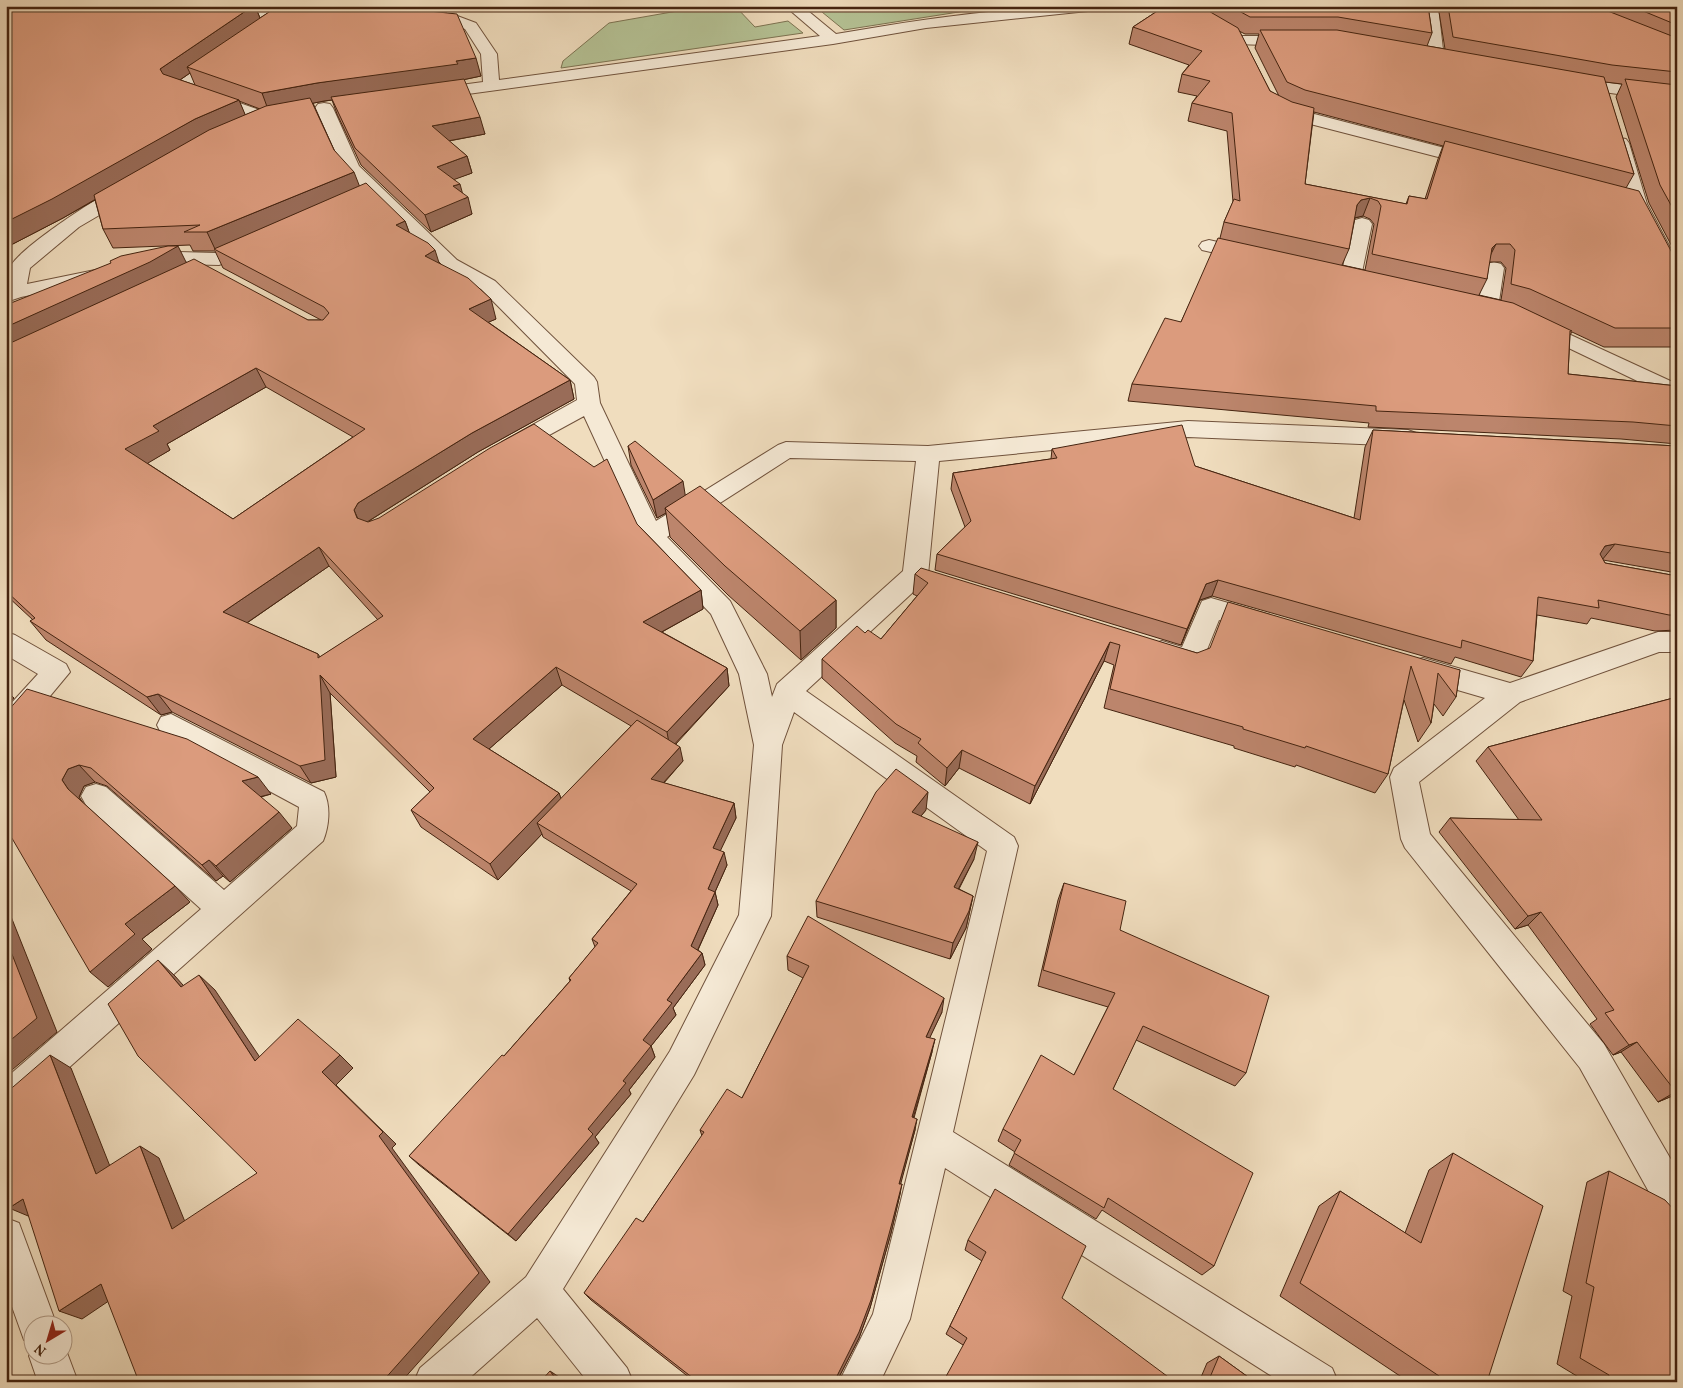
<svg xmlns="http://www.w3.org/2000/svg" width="1683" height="1388" font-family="Vollkorn,serif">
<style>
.green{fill:#b5c295;stroke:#7d7352}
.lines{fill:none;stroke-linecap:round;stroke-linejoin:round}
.minor-casing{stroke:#70523c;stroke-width:2}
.minor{fill:#f5e9d5;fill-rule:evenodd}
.wall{fill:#bc856c;stroke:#452410;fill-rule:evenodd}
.shaded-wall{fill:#996c58;stroke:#452410}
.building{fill:#db9b7d;stroke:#452410;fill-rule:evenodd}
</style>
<rect width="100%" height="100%" fill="#f0ddbe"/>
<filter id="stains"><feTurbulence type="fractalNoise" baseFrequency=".004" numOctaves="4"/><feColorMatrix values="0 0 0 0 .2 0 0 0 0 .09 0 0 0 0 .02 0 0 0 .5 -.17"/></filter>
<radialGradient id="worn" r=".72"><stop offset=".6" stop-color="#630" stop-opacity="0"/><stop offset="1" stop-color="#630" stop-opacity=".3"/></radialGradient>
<path class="green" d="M706,6h29l20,21 33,-6 15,12 -242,35 2,-7 46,-38z
M842,6h155l-153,24 -22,-18z"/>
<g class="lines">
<g class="minor-casing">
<path id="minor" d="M216,6c19,0 55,-3 68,16l-22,16 -6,2 -8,-5 18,-13 -48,-13z
M785,6h17l34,28c86,-15 172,-28 259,-28l-7,5 -162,17 -93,16 -402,55 -6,-1 -2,-4 2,-4 6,-1 52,-7 -2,-28 -16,-25 -15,-5 -31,-2 -3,-3 8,-5h28l24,9 21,31 2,26 321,-44z
M1422,6h16l6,52 -2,3 -6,2 -8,-5z
M1242,36h53l8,5 -8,5 -59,-2 -2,-3z
M222,52l8,5 -2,3 -37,26 83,29 3,4 -3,4h-12l-90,-32 -2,-4 2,-4 44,-29z
M1572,78l105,14v10l-111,-15 -2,-4 2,-4z
M1278,101l21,9 184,48 3,4 -3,4 -6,1 -190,-49 -17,-12 2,-4z
M324,103l6,1 3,4 26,58 98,94 38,21 99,96 3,5 3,21 56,118 122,-76 8,-3 142,4 260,-25 220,9 8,3 3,5 -3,5 -8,3 -220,-9 -249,24 -11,114 -4,7 -118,109 208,146 4,9 -65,286 379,236 6,14h-57l-336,-214 -35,151 -30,63h-41l34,-68 114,-463 -193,-139 -12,33 -11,171 -77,159 -131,214 64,79 6,14h-45l-51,-64 -72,64h-51l6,-14 106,-91 144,-226 69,-136 15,-170 -15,-71 -28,-60 -69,-72 -58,-126 -66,36 -8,3 -8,-3 -4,-5 4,-5 75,-42 -2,-16 -94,-95 -38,-21 -98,-96 -30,-64 3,-4zM790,458l126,3 -13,110 -126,113 -5,13 -5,-23 -37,-73 -63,-64z
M1620,138l6,1 3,4 18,61 30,57v26l-7,-2 -3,-4 -38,-77 -18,-61 3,-4z
M130,183l7,2 2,4 -2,4 -58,34 -49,41 -3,16 73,-15 7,2 3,4 -3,4 -86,18 -15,5c0,-12 0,-27 6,-38 13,-19 95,-75 118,-81z
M1362,218l7,2 3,4 -11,53 -3,4 -7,2 -7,-2 -3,-4 11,-53 3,-4z
M253,239l7,2 3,4 -3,4 -41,16 -41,-1 -31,7 -7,-2 -3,-4 3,-4 38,-9 38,1z
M1209,240l48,11 3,4 -3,4 -7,2 -48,-11 -3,-4 3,-4z
M1494,262l7,2 3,4 -6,40 -3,4 -7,2 -7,-2 -3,-4 6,-40 3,-4z
M1536,319l141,65v16l-148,-71 -3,-4 3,-4z
M1211,598l59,17 4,7 -4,7 -9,3 -42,-12 -19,47 -10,4 -37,-13 -4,-7 4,-7 9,-3 20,6 20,-46z
M6,632l9,3 51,29 4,8 -54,65 -10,3v-31l32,-35 -32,-19z
M1658,632h19v20h-18l-139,50 -101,80 11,52 174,210 73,126v54l-13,-5 -84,-151 -175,-220 -4,-9 -11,-62 4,-9 91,-70 -72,-21 -4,-8 4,-8 10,-3 87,25z
M171,714l153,78c7,14 5,35 -1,49l-305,272 -12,5v-40l195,-169 -115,-104 -5,-9 5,-9 10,-3 10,3 118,103 73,-64 2,-19 -138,-74 -4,-8 4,-8z
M6,1218l13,5 38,103h-25v17l-8,-3 -18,-50z
M63,1342l15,40h-40l-9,-26 3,-8v8h30z"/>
</g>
<use href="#minor" class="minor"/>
</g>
<path class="wall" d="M6,6h444l-4,7 35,63 -19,4 23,54 -36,7 18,15 5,17 -18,6 8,14 10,21 -41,18 -70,-67 -24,-51 -5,-14 -19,3 21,47 25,36 46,35 4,11 87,87 -8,3 82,58 4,19 -96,53 -109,69 268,3 64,66 2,19 -41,23 65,36 2,18 -53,58 7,17 -19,22 70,20 2,15 -16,32 7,15 -12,27 3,13 -20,45 4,3 3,12 -32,43 3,7 -25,31 4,11 -26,33 2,4 -36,43 4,6 -83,98 -97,-76 -10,-9 95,-100 66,-75 -1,-3 26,-31 -3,-8 39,-48 -88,-54 -1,-3 -44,46 -77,-53 -10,-17 19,-18 -100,-99 6,84 -25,6 -139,-71 -11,3 -115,-75 -16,-19 3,-1 -27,-25v-293l5,1 175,-41 122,58h13l-98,-52 -8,-17h-22l-3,-6 -77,3 -10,-19 -8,-29 -32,18 -56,29zM255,6l7,1 9,4 -11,7zM190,73l5,12 -15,-5zM239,101l21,8 -15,6zM266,387l87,50 -120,82 -86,-56 23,-13 -3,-6zM329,566l49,54 -58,37 -2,-3 -71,-31zM562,685l69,41 -70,73 -2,-6 -70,-44z
M1165,6h263l4,27 -5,13 18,3 -7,-43h239v250l-28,-53 -33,-106 6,-13 -17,-2 29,92 -8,14 51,74v85h-73l-32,-15 -2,3 -2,39 109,12v58l-56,-5 -253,-12 1,-4 -241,-22 4,-17 49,-62 39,-84 4,-16 9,-20 -6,-71 -39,-10 4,-18 5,-7 -19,-4 4,-18 7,-9 -60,-21 4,-17zM1239,31l6,3h14l-4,14 24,48 -9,-5zM1314,112l129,34 -5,13 -13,40 -16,-3 -3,8 -101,-20zM1363,216l7,3 4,5 -9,46 -23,-5 7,-16 6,-31zM1489,262h12l5,6 -5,32 -22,-5 8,-16z
M1373,430l304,16v127l-74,-13 2,3 72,13v54l-22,1 -64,-13 -4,6 -50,-9 -4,46 -12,16 -66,-20 -4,7 -239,-68 -12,4 -19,45 -246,-75 2,-16 28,-27 -14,-38 2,-16 98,-14 1,-10 143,17 159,52 11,-71z
M628,446l57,49 151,105v28l-35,32 -73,-65 -58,-58 -4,-24 -9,5 -26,-53z
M915,574l282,79 263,17 -4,27 -13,19 -9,-12 -3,19 -13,19 -14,-42 -16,74 -13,19 -79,-28 -1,2 -61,-19v-2l-130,-38 10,-43 -10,-4 -74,143 -71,-36 -14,18 -29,-24 1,-6 -22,-13 -73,-65v-19l59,-20 36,-43 -4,-2z
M1677,697v397l-19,8 -37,-50 -8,3 -23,-31 7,-5 -69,-94 -13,4 -76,-97 11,-14 69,2 -43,-59 12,-14z
M6,713l265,81 -10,3 31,31 -62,54 -7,-6 -7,5 -109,-95 -12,-4 -11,4 -5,11 4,6 107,99 -48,37 10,10 -44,38z
M926,810l-5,6 53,43 -15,30 14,7 -7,32 -16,31 -133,-42 -1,-16z
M1064,883l56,47 126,143 -11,13 -99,-46 -23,49 101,177 -12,9 -100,-65 -6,9 -87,-54 6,-13 -17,-11 5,-12 71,-54 34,-68 -70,-21 20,-86z
M787,956l155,56 -13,26 3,14 -18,66 1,12 -15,54v10l-9,39 -21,75 -11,30 -20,39 3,5h-147l-104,-82 -7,-7 59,-71 59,-86 -2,-6 42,-32 61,-120 -15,-8z
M1453,1153l34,229h-78l-129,-86 39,-90 21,-15 65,42 24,-63z
M1609,1171l68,211h-92v-1l-28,-17 15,-68 -9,-5 24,-109z
M968,1240l94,58 -99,47 -17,-11 36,-73 -17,-11z
M1219,1356l36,26h-56l8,-19z"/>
<path class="shaded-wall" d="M253,6h2l7,17 -75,44 3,6 -22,15 -8,-19z
M444,6h6l-5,7z
M476,58l5,18 -19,4v3l-138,18 -55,11 -7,-19 55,-10z
M239,100l8,19 -44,18 -140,81 -56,29 -1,1v-26l189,-103z
M480,117l5,17 -48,9 -5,-17z
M467,156l5,17 -30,11 -5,-17z
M354,172l7,18 -146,59 -8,-17z
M460,184l4,15 4,-2 4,17 -41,18 -6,-17 28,-29z
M1370,198l-7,18 -9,2 3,-13 4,-5z
M405,221l7,19 -16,-15z
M1496,244l-9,18 5,-14z
M178,246l10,20 -182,87v-26z
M435,250l6,19 -16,-13z
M491,299l5,20 -21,9 -6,-19z
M256,368l10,19 -99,57 3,6 -32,19 -13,-20 28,-23z
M570,380l4,19 -96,53 -111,70 -1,15 -12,-27 4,-7 114,-70z
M683,481l3,19 -21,8 1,5 -9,5 -4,-18z
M1615,544l-13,16 -9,2 12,-16z
M319,547l10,19 -94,65 -12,-19z
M1218,580l-6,16 -12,4 -19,45 6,-16 19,-45z
M701,590l2,19 -56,31 -4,-18z
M836,600v28l-35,32 -1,-29z
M1110,642l-6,19 -74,143 5,-18z
M556,667l6,18 -81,71 -8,-17z
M727,668l2,18 -59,63 -3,-17z
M320,675l10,18 6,84 -25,6 -11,-17z
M6,690l8,8 -8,9z
M158,694l14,18 -11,3 -14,-18z
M680,747l3,14 -29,32 -3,-14z
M962,750l-3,18 -14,18 2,-18z
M79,765l16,17 -11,4 -5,11 6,9 -17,-17 -6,-9 6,-11z
M258,777l13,17 -16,4 -13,-17z
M928,792l-2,18 -16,19 2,-17z
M559,793l6,17 -28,13 5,11 -44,46 -8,-16z
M734,803l2,15 -21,44 -2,-14z
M279,812l13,16 -62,54 -14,-16z
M978,842l-4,17 -23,44 3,-16z
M724,852l3,13 -17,38 -2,-14z
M209,860l14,16 -7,5 -14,-16z
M175,886l15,16 -48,37 10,10 -44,38 -18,-15 35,-48z
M715,892l3,13 -24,53 -3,-12z
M973,896l-7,32 -16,31 3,-16z
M6,904l51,128 -51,43z
M1541,912l-13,13 -13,4 13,-13z
M702,953l3,12 -32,43 3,7 -25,31 4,11 -26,33 2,4 -36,43 4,6 -83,98 -8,-7 115,-153 20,-41 24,-40z
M158,960l17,16 23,26 -17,-15z
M199,975l16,15 56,84 -16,-13z
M944,998l-2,14 -18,38 2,-13z
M935,1039l-3,13 -22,77 2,-12z
M1637,1042l-16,10 -8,3 16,-10z
M50,1055l21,13 46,116 -21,-10z
M340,1055l13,13 -17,17 60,59 -4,4 98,134 -89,100h-19l-3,-246 -57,-64z
M1677,1091v3l-19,8z
M917,1119l-2,11 -17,64 1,-10z
M140,1146l19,12 33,81 -20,-10z
M902,1184l-2,10 -9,39 -21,75 -11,30 -22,43v-5z
M23,1199l10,19 -24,-10z
M101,1284l21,8 -40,27 -23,-8z
M550,1371l9,6 4,5h-5z"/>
<path class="building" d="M6,6h247l-93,63 3,5 76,26 -44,19 -143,80 -46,23z
M278,6h136l18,1 -3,4 28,3 19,44 -20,3 2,3 -141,19 -55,10 -75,-26z
M1165,6h35l38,22 32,63 22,11 22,6 -9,76 102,20 2,-8 18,3 18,-58 194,50 38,71v66h-62l-85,-39 -19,-5 4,-34 -5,-6h-14l-4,4 -5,31 -115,-25 9,-48 -3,-5 -8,-3 -9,2 -4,5 -8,44 -125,-27 10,-23 6,2 -8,-88 -40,-10 18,-22 -28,-7 20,-23 -69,-24z
M1230,6h198l4,27 -94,-16h-88z
M1448,6h147l82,32v34l-65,-7 -159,-28z
M1631,6h46v19z
M1260,30h77l267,47 30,97 -329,-84 -18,-8z
M464,79l16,38 -48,9 35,30 -30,11 23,17 -7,2 15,11 -43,18 -70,-67 -24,-51z
M1625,79l52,6v131l-17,-31z
M310,98l24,52 20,22 -147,60h-23l16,-7 -97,4 -9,-34 115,-65 57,-24z
M366,183l39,38 -9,4 32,18 7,7 -10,6 43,22 23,21 -22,10 101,71 -98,53 -114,70 -4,7 3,8 11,4 11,-4 111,-70 44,-24 60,43 13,-8 30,65 64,66 -58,32 84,46 -60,64 -111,-65 -83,72 86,54 -69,71 -79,-54 23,-22 -114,-113 5,85 -25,6 -142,-72 -11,3 -117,-76 5,-3 -29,-27v-246l188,-86 114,61h15l6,-7 -5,-6 -110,-58zM256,368l109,61 -132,90 -108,-70 34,-18 -6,-5zM319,547l64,69 -65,42v-4l-95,-42z
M1218,238l295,65 59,28h-2l-2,43 109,12v40l-44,-4 -257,-11v-5l-244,-22 33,-66 16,4z
M168,246h10l-28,16 -144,65v-25l3,-1 2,2 100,-40 -1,-2 11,-5z
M1182,425l13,41 165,54 13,-90 304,16v108l-62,-10 -10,2 -5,8 5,9 72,13v39h-8l-71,-15 1,8 -61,-11 -5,64 -71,-21 -1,8 -243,-68 -12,4 -19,45 -250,-75 34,-33 -18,-48 104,-15 -5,-9z
M635,441l48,40 -30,19 -25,-54z
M700,486l136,114 -36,31 -75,-65 -60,-58z
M921,568l276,85 13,-5 18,-46 232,68 -4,27 -18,-24 -7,50 -20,-57 -23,108 -82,-28 -1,2 -62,-19v-2l-133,-38 10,-44 -10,-3 -75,144 -73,-36 -15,18 -29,-25 3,-4 -25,-15 -74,-65 35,-33 8,7 3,-3 13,9 47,-56 -13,-9z
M27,689l160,50 71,38 -16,4 37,31 -63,54 -7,-6 -7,5 -111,-97 -12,-3 -11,4 -6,11 6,9 107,97 -50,38 10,10 -45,38 -84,-144v-115z
M1677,697v394l-1,1 -39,-50 -8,3 -24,-32 9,-3 -73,-98 -13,4 -78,-98 92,2 -54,-73z
M637,720l43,27 -29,32 83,24 -21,45 11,4 -16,37 7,3 -24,54 11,7 -35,47 5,3 -29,37 8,6 -28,35 3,2 -38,46 5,5 -85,100 -99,-78 93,-101 2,1 67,-76 -2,-2 29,-35 -6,-4 45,-55 -100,-61z
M896,769l32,23 -16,20 66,30 -24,45 19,9 -4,15 -16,32 -137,-42 60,-109z
M1064,883l62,18 -6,29 149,66 -23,77 -103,-47 -30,63 140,84 -39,93 -106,-68 -4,10 -90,-55 7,-13 -18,-11 38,-74 33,20 41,-82 -72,-23z
M808,916l136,82 -18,39 9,2 -23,78 5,2 -18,65h3l-10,39 -21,77 -12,32 -22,44 5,2 -2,4h-142l-114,-89 52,-75 7,4 61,-90 -4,-2 27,-41 15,9 67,-132 -22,-10z
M6,939l31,79 -31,26z
M158,960l23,27 18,-12 56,86 43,-42 42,36 -18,17 61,60 -4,4 100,137 -97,109h-243l-38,-98 -42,27 -36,-112 -14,9 -3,-9v-106l44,-38 46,119 44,-28 32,83 85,-56 -119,-117 -30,-52z
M1453,1153l90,53 -56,176h-39l-148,-99 40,-92 81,52z
M1609,1171l56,29 12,13v169h-69l1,-7 -29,-17 14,-71 -8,-4z
M995,1189l91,57 -24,52 113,84h-232l24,-44 -17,-12 36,-74 -18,-12z
M1219,1356l36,26h-47z
M550,1371l8,11h-18z"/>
<rect width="1683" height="1388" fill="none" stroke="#f0ddbe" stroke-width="25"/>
<rect x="8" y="8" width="1668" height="1373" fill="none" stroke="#452410" stroke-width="2.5"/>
<rect x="12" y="12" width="1658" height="1363" fill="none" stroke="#452410"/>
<g transform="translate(48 1340) rotate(218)"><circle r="24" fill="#f5e9d5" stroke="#af9a86"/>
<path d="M0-4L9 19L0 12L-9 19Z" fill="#8f2418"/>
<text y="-8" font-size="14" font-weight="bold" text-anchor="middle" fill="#452410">N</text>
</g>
<rect width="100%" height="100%" filter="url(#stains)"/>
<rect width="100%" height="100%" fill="url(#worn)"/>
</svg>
